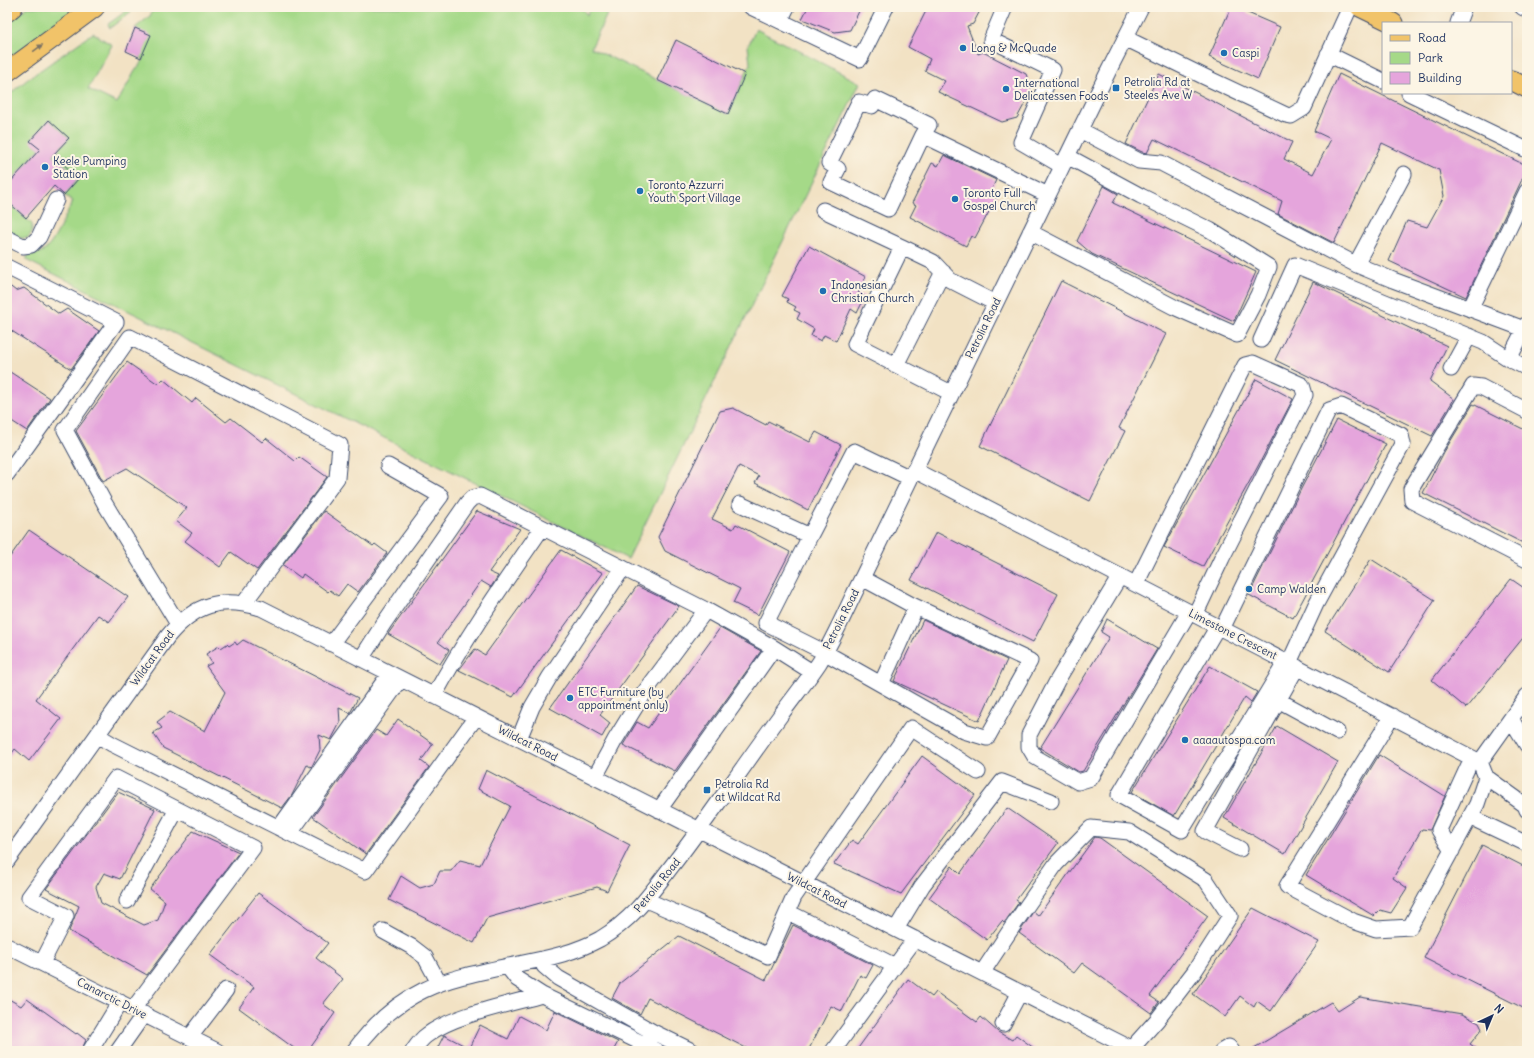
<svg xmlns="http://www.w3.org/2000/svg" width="1534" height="1058" font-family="Delius,sans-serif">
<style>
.green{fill:#a5d988;stroke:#608473}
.building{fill:#e5a5dc}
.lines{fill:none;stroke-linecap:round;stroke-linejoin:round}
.minor-casing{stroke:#3b4a6d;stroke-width:17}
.major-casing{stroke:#3b4a6d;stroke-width:21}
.minor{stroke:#fff;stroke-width:15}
.major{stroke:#f1c369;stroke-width:19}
.oneway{fill:#7b7263}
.poi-dot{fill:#1f6fb2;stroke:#fcf5e5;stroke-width:1.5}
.labels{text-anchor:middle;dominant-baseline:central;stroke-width:4;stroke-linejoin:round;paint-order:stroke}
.poi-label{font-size:11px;fill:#1b2f5e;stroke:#fcf5e5;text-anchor:start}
.street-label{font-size:11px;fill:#1b2f5e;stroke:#fcf5e5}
</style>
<rect width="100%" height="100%" fill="#fcf5e5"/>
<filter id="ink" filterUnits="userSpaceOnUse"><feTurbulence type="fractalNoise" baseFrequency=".025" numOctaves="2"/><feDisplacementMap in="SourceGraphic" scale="8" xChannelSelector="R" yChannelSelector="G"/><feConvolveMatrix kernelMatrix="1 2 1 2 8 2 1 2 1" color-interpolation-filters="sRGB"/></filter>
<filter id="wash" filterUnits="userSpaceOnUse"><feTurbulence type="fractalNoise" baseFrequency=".012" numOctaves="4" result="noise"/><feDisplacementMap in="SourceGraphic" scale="16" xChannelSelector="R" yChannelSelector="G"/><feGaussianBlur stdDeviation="0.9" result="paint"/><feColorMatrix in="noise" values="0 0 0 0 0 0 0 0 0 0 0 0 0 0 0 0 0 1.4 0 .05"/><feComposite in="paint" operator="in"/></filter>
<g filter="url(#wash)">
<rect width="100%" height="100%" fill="#f2e2c4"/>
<path class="green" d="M27,7h54l-74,55v-39z
M132,7h5l-27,21 -2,-4z
M149,7h432l6,8 3,-8h17l3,1 -19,40 137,66 22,-50 -2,-18 8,-17 104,54 -232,476 -602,-299 2,-5c6,-1 14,-2 18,-6 10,-9 20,-36 27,-48l-9,-6 15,-17 -26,-23 16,-17 -20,-18 -18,21 9,8 -33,37v-90l21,-17 65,-46 19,12 -24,44 29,14 18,-32 9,-12 -3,-1 -6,-30 15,-12 3,-6z
M7,201l25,23v8l-4,6h-10l-11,-6z"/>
<g id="blocks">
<path class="building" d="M808,7h53l-11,23 -15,2 -33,-13z
M928,7h54l-9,17 -6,2 11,28 5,-2 43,22 6,16 -15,28 -15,4 -64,-30 7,-11 -20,-10 5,-12 -22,-12z
M1231,7h3l46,20 -22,52 -49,-22z
M135,28l16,7 -10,23 -15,-7z
M676,40l69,34 -17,40 -71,-34z
M1159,74l133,68 -8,17 29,15 18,-35 -17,-8 25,-57 188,92v3l-61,128 -77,-36 18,-40 20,6 17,-31 -5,-26 -57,-27 -48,100 -56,-29 4,-13 -128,-62 -7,14 -5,-1 -16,-8z
M49,120l20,18 -16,17 26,23 -15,17 -10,-9 -28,32 -19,-17v-15l33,-37 -10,-8z
M944,155l52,25 -5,11 7,4 -23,43 -4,-2 -5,10 -56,-29 6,-12 -4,-2 20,-40 6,3z
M1104,186l14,8 -5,9 143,69 -22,49 -142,-67 -15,-13z
M809,246l57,31 -8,15 7,5 -8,16 -6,-4 -15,32 -12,-6 -3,6 -10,-5 3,-7 -17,-10 3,-6 -6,-3 2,-3 -9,-5 1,-3 -6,-3z
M1061,281l105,53 -47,94 6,3 -35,70 -110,-55z
M1313,282l134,64 -17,35 24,18 -22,37 -157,-76z
M7,284l9,7 8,-3 35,26 8,-5 32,22 -28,38 -64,-41z
M127,362l31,22 5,-5 29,24 4,-5 30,24 5,-4 31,24 4,-4 29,23 4,-4 28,20 -70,93 -26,-18 -11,15 -35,-26 7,-8 -16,-12 11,-13 -60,-40 -24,13 -27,-50z
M7,370l43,28 -23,33 -20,-13z
M1256,379l37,20 -36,69 -54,98 -39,-19z
M1473,404l54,27v114l-104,-52 21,-41z
M733,408l33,17 2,-4 42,21 6,-10 25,13 -33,65 -53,-27 4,-7 -20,-10 -27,53 21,10 3,-5 54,28 -32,63 -25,-12 7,-14 -75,-38 -7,-14 62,-126z
M1337,420l49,24 -93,174 -44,-23 52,-106z
M324,511l49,35 2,-2 12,9 -29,39 -11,-8 -9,12 -8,-6 -2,2 -25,-18 -2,4 -18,-13z
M477,511l43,18 -31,43 9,4 -7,11 -10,-6 -43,61 11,8 -9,14 -52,-30z
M29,530l99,67 -19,25 -11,-7 -62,84 25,20 -32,42 -14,-12 -8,11v-199z
M936,532l122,62 -25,48 -122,-62z
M561,550l42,23 -90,124 -54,-27 16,-21 10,6z
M1371,559l64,41 -46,72 -64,-41z
M1511,579l16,11v43l-61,75 -34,-28z
M637,586l42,20 -79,109 10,8 -8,14 -52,-29z
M1107,619l50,30 -74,122 -4,1 -39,-24 69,-111 -8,-5z
M923,620l84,40 -28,61 -85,-40z
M720,628l41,23 -86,120 -52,-26 14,-23 11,6z
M243,640l115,58 -8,15 -11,-5 1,15 -9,17 -12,-5 1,15 -8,16 -1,1 -4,-2 -15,30 -10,13 -119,-60 -10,-15 9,-5 -5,-6 13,-10 35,19 20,-39 -19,-26 6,-3 -6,-9 13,-8 2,2 6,-4 2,2 6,-4 2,3z
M1210,666l47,26 -6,10 -6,-5 -71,119 -42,-24z
M398,719l35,25 -12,17 8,6 -63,87 -53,-37 63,-87 10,6z
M1277,726l61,36 -53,92 -61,-36z
M1379,755l66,41 -15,34 -8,-1 -29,49 14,10 -16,25 -11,-3 -6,6 -68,-41z
M922,756l53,39 -74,99 -67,-30 18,-24 6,4z
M486,770l144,75 -23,46 -10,-4 -110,31 -13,25 -85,-43 12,-24 19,12 14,-4 6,-13h11l9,-11 20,5 30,-59 -32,-17z
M118,792l37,17 -35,70 -16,-6 -8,14 5,16 43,22 14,-5 7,-19 -15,-12 43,-58 46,21 -92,123 -78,-44 10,-25 -33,-17z
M1007,808l51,35 -42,57 3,2 -15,21 -2,-2 -15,19 -58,-42 23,-32 8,8z
M1095,837l5,1 108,78 -58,80 9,6 -8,11 -69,-50 -8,10 -55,-40 14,-21 5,4z
M1482,845l45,23v142l-103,-52z
M258,893l70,50 -12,15 27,21 -20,25 12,9 -27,38h-10l-59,-43 15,-21 -44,-32z
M1253,908l66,34 -48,69 -14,-10 -3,6 -14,-11 -15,21 -32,-23z
M793,925l80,40 -7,13 -6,-3 -18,36 -11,-5 -23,45h-56l-104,-53 -8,16 -28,-16 8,-15 59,-47 87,44z
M908,979l24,18 4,-5 41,30 4,-5 17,15 14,8 4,-5 22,16h-182z
M1360,997l102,17 17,9 3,6 -12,15 10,7h-231l82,-49 7,9z
M7,998l14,8 6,-7 49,35 1,-1 9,7 -4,9 -2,2h-73z
M555,1011l63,31 -5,9h-177l8,-16 25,13 11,-23 28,14 11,-23 27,14z"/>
</g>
</g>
<g filter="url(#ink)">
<use href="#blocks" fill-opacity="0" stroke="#3b4a6d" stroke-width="1"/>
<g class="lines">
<g class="minor-casing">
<path id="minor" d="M751,7l109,52 26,-52
M1005,7l-14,33 62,30 -32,72 41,24
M1522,7l5,3
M780,21l7,-14
M1458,23l6,-16
M1125,38l80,39 81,38 5,1 13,-8 46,-101
M1328,54l55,27
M1409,93l118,57
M1080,130l59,31 22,2 196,102 36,15 131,49
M923,135l6,-10 -54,-26 -3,7 -13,-4 -30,61 9,6 -7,13 57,27 35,-74 125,60
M823,210l79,37 -47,97 96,49
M1030,232l144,75 63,28 21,-40 11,-28 -59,-37 -69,-34 -74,-40
M7,238l16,8 8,-1 8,-8 17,-37
M902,247l31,15 17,18 45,23
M1356,264l48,-90
M7,267l109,55 -109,152
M1470,309l57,-118
M1261,340l34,-75 188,77 26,17 18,9
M1509,359l18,-35
M896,365l47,-93
M1451,369l18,-33
M1527,411l-46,-24 -8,-1 -62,103 1,12 115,59
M914,470l566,292 47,-66
M740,504l70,32 -44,87 58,29 140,79 23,7 43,-77 -118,-56 -50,-27
M810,536l44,-85 56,27
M1120,576l-63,105 -28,54v12l6,10 43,25 13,-4 98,-166
M1136,584l109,-219 8,-2 49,22 3,10 -83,163 -27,57
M178,624l-73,-120 -40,-74 65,-93 210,108 -3,33 -93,125
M1218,626l-99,169 63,35c34,-57 71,-111 104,-169
M1222,629l107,-219 12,-4 60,29 2,9 -87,160 -27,59
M331,644l110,-148 -53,-30
M361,659l23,-36 83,-120 5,-5 8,-2 226,114 68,38 38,24
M881,684l35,-77
M434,696c32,-59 70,-113 108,-168
M1278,700l59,32
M1392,716l-105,170 66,35 23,8 34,-2 67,-123 9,-27 -6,-15
M1511,719l16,26
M97,735l15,9 253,127 111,-154
M519,739l13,-32 17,-29 74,-110
M595,777l20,-37 29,-47 62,-83
M1486,777l39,28 2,5
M659,810l115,-162
M1470,817l57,27
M279,828l111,-155
M290,833l111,-154
M1240,849l-35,-18 92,-164
M1452,851l-13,-21 33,-72
M7,861l161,-225c27,-32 52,-40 93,-28l875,443
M646,900l49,21 73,35 26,-59 117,-169 67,44
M127,901l50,-92
M788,912l107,54
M896,929l26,-43 80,-104 49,19
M383,931l29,16 13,10 14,26
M7,946l210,105
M542,959l2,7 14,12 95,54 39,19
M42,963l24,-47 -37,-19 87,-119 137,70 -120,161
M507,966l10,13 25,16
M982,973l33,-50 41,-59 35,-36 38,4 77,48 24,36 -36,56 -37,48 -26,29
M1003,1024l17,-32
M190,1037l36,-47
M90,1051l30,-49
M118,1051l26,-37
M354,1051c49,-67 94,-72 169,-88 27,-5 53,-11 77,-24 32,-19 49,-43 71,-72 18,-23 35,-47 52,-71 19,-27 38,-54 57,-80 13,-18 27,-35 39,-53 16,-26 29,-58 43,-85l247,-508 32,-63
M413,1051c4,-6 8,-12 14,-16 26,-20 83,-31 115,-40l102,49 9,-12
M639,1051l5,-7 13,7
M833,1051l82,-112
M1222,1051l7,-4 3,4"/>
</g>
<g class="major-casing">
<path id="major" d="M1360,7l33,16
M7,12l6,-5
M7,72l88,-65
M1511,80l16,8"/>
</g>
<use href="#minor" class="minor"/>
<use href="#major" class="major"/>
</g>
<defs><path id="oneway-solid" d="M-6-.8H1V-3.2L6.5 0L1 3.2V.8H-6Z"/></defs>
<use class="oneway" href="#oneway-solid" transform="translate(38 48) rotate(-36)"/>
</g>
<g class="poi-dot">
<circle cx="963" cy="48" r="4"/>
<circle cx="1224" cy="53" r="4"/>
<rect x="1112" y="84" width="8" height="8" rx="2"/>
<circle cx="1006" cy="89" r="4"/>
<circle cx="45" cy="167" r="4"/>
<circle cx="640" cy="191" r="4"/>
<circle cx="955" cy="199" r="4"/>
<circle cx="823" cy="291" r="4"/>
<circle cx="1249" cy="589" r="4"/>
<circle cx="570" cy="698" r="4"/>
<circle cx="1185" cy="740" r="4"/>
<rect x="703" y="786" width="8" height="8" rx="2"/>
</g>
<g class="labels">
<g class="poi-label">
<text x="971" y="48">Long &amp; McQuade</text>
<text x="1232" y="53">Caspi</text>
<text x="1124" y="82">Petrolia Rd at<tspan x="1124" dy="13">Steeles Ave W</tspan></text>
<text x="1014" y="83">International<tspan x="1014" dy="13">Delicatessen Foods</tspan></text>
<text x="53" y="161">Keele Pumping<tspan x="53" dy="13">Station</tspan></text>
<text x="648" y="185">Toronto Azzurri<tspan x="648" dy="13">Youth Sport Village</tspan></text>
<text x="963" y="193">Toronto Full<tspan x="963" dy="13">Gospel Church</tspan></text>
<text x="831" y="285">Indonesian<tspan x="831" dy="13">Christian Church</tspan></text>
<text x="1257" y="589">Camp Walden</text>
<text x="578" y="692">ETC Furniture (by<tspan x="578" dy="13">appointment only)</tspan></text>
<text x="1193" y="740">aaaautospa.com</text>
<text x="715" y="784">Petrolia Rd<tspan x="715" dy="13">at Wildcat Rd</tspan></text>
</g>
<g class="street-label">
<text transform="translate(983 328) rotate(-64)">Petrolia Road</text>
<text transform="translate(841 619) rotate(-63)">Petrolia Road</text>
<text transform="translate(1233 634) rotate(27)">Limestone Crescent</text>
<text transform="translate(152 658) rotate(-54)">Wildcat Road</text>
<text transform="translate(528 743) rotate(27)">Wildcat Road</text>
<text transform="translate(657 885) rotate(-51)">Petrolia Road</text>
<text transform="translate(817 890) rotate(27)">Wildcat Road</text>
<text transform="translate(112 998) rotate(27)">Canarctic Drive</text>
</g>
</g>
<rect width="1534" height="1058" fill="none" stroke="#fcf5e5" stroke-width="24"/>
<rect x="1382" y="22" width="130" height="72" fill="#fcf5e5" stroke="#a2a6af"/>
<rect x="1390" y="35" width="20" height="6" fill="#f1c369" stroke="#a2a6af"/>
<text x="1418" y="42" font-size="12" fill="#1b2f5e">Road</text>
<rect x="1390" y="52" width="20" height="12" fill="#a5d988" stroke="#a2a6af"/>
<text x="1418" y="62" font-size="12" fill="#1b2f5e">Park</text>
<rect x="1390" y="72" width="20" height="12" fill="#e5a5dc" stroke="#a2a6af"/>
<text x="1418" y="82" font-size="12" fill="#1b2f5e">Building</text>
<g transform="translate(1492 1016) rotate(44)" stroke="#fcf5e5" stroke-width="3" paint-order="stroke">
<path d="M0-3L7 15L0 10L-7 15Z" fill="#1b2f5e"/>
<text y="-6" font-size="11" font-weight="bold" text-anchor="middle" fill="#1b2f5e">N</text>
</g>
</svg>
